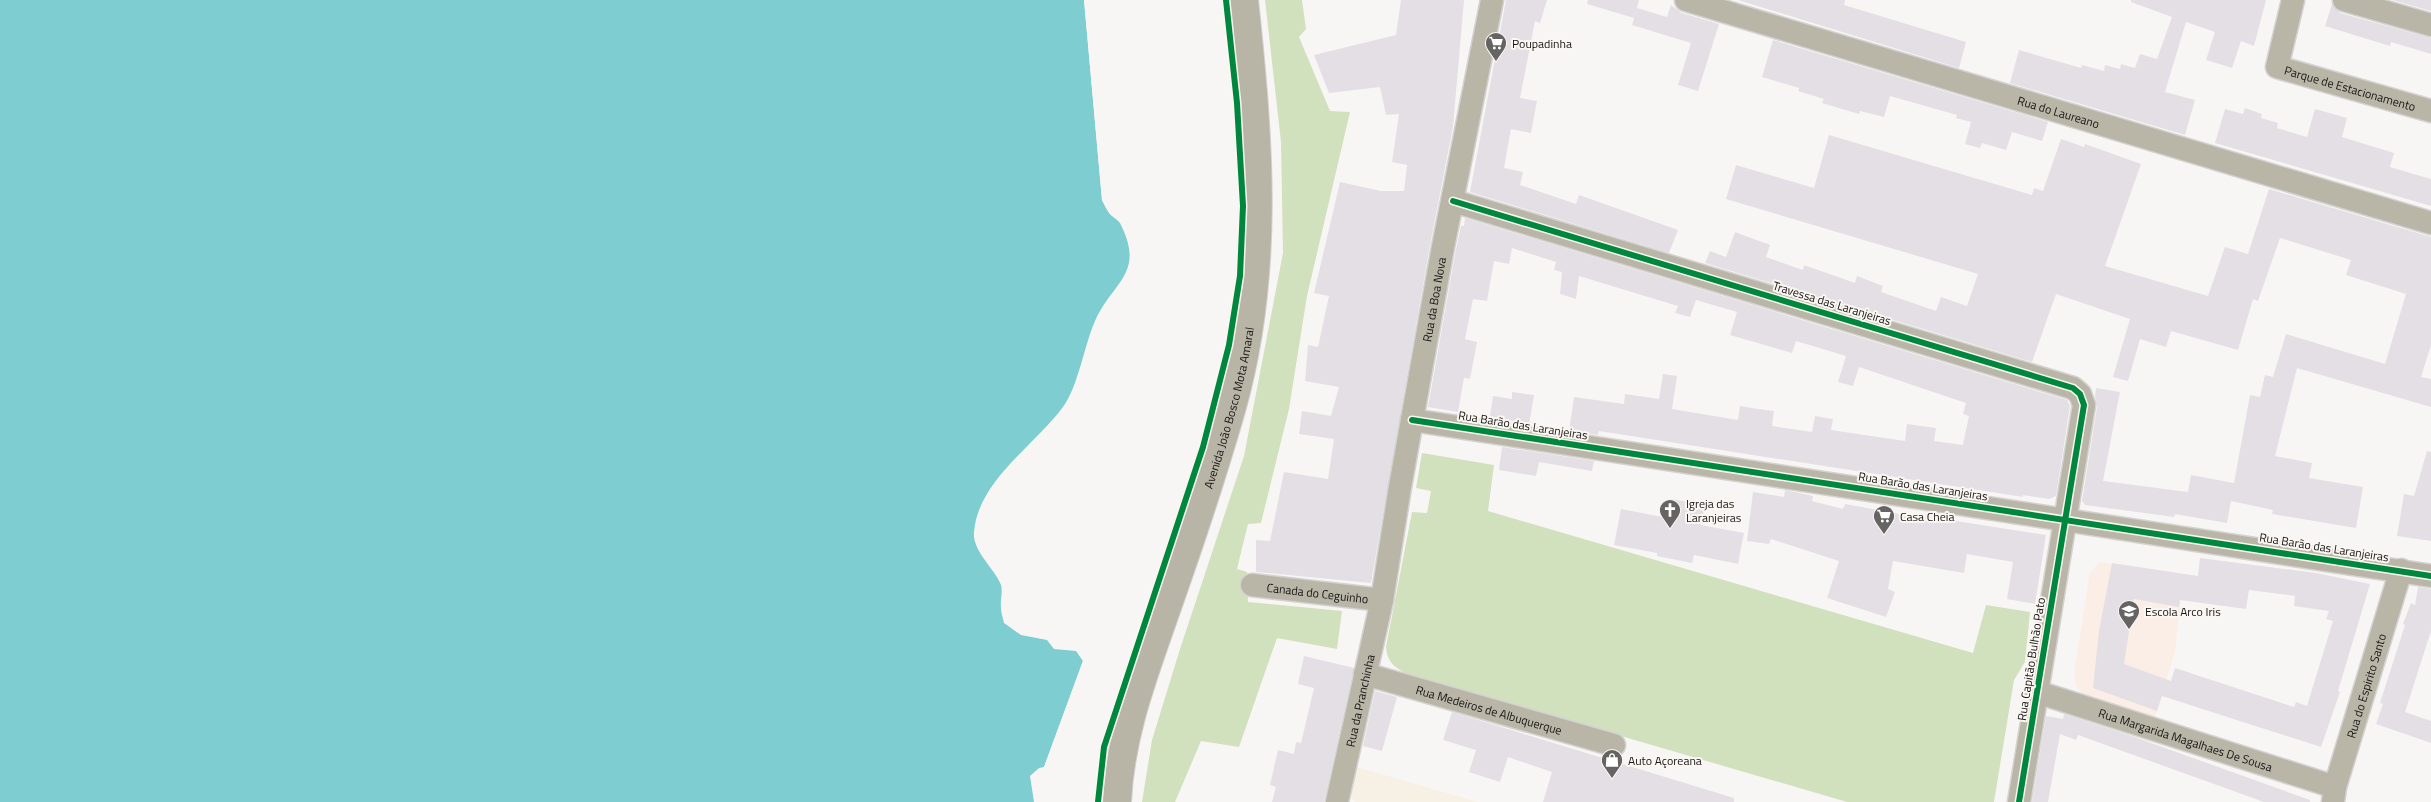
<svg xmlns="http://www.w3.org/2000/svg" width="2431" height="802" font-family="'Titillium Web',sans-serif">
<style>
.commercial{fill:#f7f0e4}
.education{fill:#fbeee6}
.green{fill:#d1e1be}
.water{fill:#7dcdd1}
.pier{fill:#f8f6f4}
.building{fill:#e4dfe5;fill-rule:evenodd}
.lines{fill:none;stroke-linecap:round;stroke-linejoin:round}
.minor-casing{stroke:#d3d2d1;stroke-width:25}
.secondary-casing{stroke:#d3d2d1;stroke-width:30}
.minor{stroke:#b9b5a7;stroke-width:22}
.secondary{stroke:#b8b4a6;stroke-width:28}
.cycleway-casing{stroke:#faf6f2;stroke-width:9}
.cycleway{stroke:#00873e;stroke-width:6}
.labels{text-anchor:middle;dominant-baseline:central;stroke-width:4;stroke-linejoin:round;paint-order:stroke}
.poi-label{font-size:12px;fill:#181615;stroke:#faf6f2;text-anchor:start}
.street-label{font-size:12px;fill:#181615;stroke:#faf6f2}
</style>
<rect width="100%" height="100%" fill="#f8f6f4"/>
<path class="commercial" d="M1357,767l121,35h-123l-4,-6z"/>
<path class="education" d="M2100,562l84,12 -9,78 -21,68 -57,-16 -20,-15 -3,-16 16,-101z"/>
<path class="green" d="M1265,0h37l4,29 -7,8 31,74 20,1 -43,184 -18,113 -28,114 -13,1 -11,45 10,3 1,30 94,9 -5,38 -60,-11 -38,109 -38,-6 -26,61h-33l10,-62 28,-91 64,-193 39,-203 -2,-111z
M1422,453l72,12 -6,46 485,142 13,-48 44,7 -5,50 -11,18 -20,122h-147l-442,-129c-12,-7 -18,-12 -19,-26l26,-135 15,1 4,-22 -15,-3z"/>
<path class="water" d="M0,0h1084l18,200c2,4 4,9 7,13 3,4 8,6 11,10 26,51 -7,58 -25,98 -11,25 -17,66 -32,86 -28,38 -85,74 -89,125 -2,19 21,37 27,53 2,7 -1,16 0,23 0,5 2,10 3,15l17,12 26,5 7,9 22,2 7,10 -39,106 -5,1 -9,8 4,26h-1034z"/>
<path class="pier" d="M1084,0h2l18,199 8,14 10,9 -12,-8 -8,-14z
M1084,658l2,4 -40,106 -2,-1z"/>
<path class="building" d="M1401,0h63l-11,127 -23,118 -59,338 -115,-11v-32l14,1 14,-69 44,7 6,-40 -35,-5 3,-23 29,5 8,-29 -34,-6 3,-36 10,2 11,-51 -15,-3 26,-111 41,9h23l3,-26 -15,-3 7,-48 -13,1 -6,-28 -51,6 -15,-38 82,-20z
M1506,0h41l-7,23 -5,-2 -15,77 17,3 -6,32 -20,-4 -7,39 19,4 -3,13 56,19 3,-9 99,35 -9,23 -199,-61z
M1588,0h51l-5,18 -47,-14z
M1738,0h107l-1,5 122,37 -7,26z
M2131,0h135l-12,46 -13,-5 -9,27 -26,-8 9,-28 -29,-10 -21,70 30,8 -10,35 -175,-52 9,-33 62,18 1,-3 22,6 1,-6 15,4 1,-5 14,4 5,-14 17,5 15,-42 -41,-15z
M2392,0h39v11z
M2332,4l8,9 91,25v16l-40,-12 -1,4 -65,-20z
M1671,5l11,8 37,11 -21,67 -20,-6 13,-42 -59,-18 5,-17 30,9z
M1773,40l275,82 -6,19 -30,-9 -6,18 -24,-7 -2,5 -15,-4 6,-22 -15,-4 1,-3 -67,-19 -6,21 -24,-6 -1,3 -37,-11 2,-4 -26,-8 1,-3 -37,-11z
M2245,108l17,6 -1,4 17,5 -1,5 30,9 8,-28 32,9 -5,19 52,16 -4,14 41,12v27l-216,-63 10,-34 18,5z
M1829,135l203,60 2,-7 9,3 18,-52 23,8 1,-3 56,20 -36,102 103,30 17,-49 23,7 21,-65 162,48v108l-10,32 10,2v28l-134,-39 -22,88 37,7 -3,15 54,9 -7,41 -84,-14 1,-4 -42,-9 -4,22 -52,-9 -1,3 -89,-12 -3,-4 15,-94 -2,-11 1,-8 24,4 -17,89 85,11 3,-17 43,8 16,-88 10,2 5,-22 8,2 13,-43 99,30 21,-70 -60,-19 5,-15 -71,-22 -22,63 -5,-2 -15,51 -67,-19 -5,16 -26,-8 -12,42 -15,-4 17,-58 -74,-25 -24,68 -327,-99 5,-12 16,6 9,-25 35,13 -4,12 37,13 1,-5 51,18 2,-7 26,10 -2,6 55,19 5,-14 26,9 11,-32 -252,-75 10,-34 78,23z
M1465,218l602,182 3,6 -14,90 -7,3 -26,-4v2l-424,-66 -1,4 -29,-4 5,-34 50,7 1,-10 34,5 4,-25 14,2 -5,33 66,11 2,-14 18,3 16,2 -2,15 40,6 3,-16 18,3 -2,11 74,11 2,-17 29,4 -2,13 29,4 6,-29 -6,-2 3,-11 -107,-36 -6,19 -15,-4 8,-26 -50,-15 -4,12 -62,-18 7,-23 -41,-12 -6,17 -15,-4 3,-7 -99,-30 -3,23 -16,-5 2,-22 -8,-2 2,-8 -44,-14 -3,16 -15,-3 -7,40 -14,-2 -8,40 12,3 -7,37 -6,-1 -6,34 -30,-5 28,-158 5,-23h3z
M1512,392l22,3 -5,30 -39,-9 3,-20 19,3z
M1502,447l92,14 -2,10 -53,-9 -3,14 -37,-6z
M2427,451l4,1v89l-34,-5 7,-42 10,2z
M1785,490l28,6 -1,5 31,8 2,-5 60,11v-2l141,22 -11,69 -28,-5 6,-37 -46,-8 -3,19 -71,-12 -5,28 7,3 -9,25 -59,-19 12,-37 -68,-22 -2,5 -22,-3 6,-49 31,5z
M1672,499l33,6 -4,20 43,8 -6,31 -44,-9 -2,8 -35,-7v-3l-43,-8 7,-36 47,9z
M2200,558l116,15 54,11 -32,107 2,1 -19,55 -159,-51 -5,15 -64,-23 6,-57 13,-68 86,13zM2249,590l46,6 -1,10 35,5 -3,8 7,2 -26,85 -11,-4 -2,5 -119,-39 -4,13 -47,-17 10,-65 45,8 1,-7 66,9z
M2418,587l13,2v42l-26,81 26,9v22l-55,-19 7,-20 -3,-1 25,-78 -2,-1 8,-21 4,2z
M1304,656l50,12 -30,134h-52l4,-15 -6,-2 8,-35 16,4 2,-12 5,1 13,-55 -16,-4z
M1375,691l22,6 -15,54 -19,-5z
M1452,712l282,86v4h-191l9,-30 -44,-15 -8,25 -31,-10 7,-22 -33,-10z
M2064,714l65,21 181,65v2h-46l-186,-67 -2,5 -16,-6 -12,68h-16l14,-86 17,3z"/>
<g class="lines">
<g class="minor-casing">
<g id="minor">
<path id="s1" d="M1686,0l745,223"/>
<path id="s2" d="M2293,0l-16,67 154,44"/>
<path d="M2344,0l87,25"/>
<path d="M1453,201l620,187 7,6 4,11 -65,397"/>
<path d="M1412,420l1019,156"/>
<path id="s3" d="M1252,585l130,15"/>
<path id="s4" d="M1365,674l249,71"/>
<path id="s5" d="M2037,692l298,95"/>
<path id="s6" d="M1337,802l45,-202 18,-113 43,-240 49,-247"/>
<path id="s7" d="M2333,802l2,-15 66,-217"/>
</g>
</g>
<g class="secondary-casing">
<g id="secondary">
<path id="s8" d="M1117,802c3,-69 28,-131 50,-195 23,-65 45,-131 64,-197 39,-137 28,-270 13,-410"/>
</g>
</g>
<use href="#minor" class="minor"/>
<use href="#secondary" class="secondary"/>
<g class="cycleway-casing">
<path id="cycleway" d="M1453,201l620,187 7,6 4,11 -65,397
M1412,420l1019,156
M1098,802l6,-55 99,-300 26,-102 11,-69 3,-70 -6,-103 -11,-103"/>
</g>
<use href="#cycleway" class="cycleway"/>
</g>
<defs>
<g id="supermarket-pin" transform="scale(1.125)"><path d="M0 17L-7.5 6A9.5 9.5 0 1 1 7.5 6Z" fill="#666463" stroke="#faf6f2"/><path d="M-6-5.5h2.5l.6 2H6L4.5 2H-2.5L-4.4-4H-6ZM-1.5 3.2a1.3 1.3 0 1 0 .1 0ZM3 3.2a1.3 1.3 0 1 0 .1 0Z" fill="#fff"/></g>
<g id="church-pin" transform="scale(1.125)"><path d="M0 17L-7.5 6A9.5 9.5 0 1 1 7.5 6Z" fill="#666463" stroke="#faf6f2"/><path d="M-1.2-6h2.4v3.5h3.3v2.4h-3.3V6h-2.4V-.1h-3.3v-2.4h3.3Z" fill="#fff"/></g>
<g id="school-pin" transform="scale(1.125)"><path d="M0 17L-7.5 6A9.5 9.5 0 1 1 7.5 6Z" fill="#666463" stroke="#faf6f2"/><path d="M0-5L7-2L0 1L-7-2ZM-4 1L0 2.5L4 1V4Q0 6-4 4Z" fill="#fff"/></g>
<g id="shop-pin" transform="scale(1.125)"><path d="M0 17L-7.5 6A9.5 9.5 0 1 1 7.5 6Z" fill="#666463" stroke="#faf6f2"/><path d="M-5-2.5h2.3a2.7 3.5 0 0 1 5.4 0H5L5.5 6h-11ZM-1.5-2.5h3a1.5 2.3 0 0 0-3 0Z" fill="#fff"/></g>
</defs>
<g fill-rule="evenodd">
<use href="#supermarket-pin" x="1496" y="43"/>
<use href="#church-pin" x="1670" y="510"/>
<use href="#supermarket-pin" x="1884" y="516"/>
<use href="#school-pin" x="2129" y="611"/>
<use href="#shop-pin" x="1612" y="760"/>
</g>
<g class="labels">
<g class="poi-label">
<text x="1512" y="43">Poupadinha</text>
<text x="1686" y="503">Igreja das<tspan x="1686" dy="14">Laranjeiras</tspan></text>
<text x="1900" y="516">Casa Cheia</text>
<text x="2145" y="611">Escola Arco Iris</text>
<text x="1628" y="760">Auto Açoreana</text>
</g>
<g class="street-label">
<text stroke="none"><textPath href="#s2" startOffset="145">Parque de Estacionamento</textPath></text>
<text stroke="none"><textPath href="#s1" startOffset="389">Rua do Laureano</textPath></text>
<text stroke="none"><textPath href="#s6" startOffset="512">Rua da Boa Nova</textPath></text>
<text transform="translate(1832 303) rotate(17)">Travessa das Laranjeiras</text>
<text stroke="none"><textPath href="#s8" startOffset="411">Avenida João Bosco Mota Amaral</textPath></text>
<text transform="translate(1523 425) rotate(9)">Rua Barão das Laranjeiras</text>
<text transform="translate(1923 486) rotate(9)">Rua Barão das Laranjeiras</text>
<text transform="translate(2324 547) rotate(9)">Rua Barão das Laranjeiras</text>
<text stroke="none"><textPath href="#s3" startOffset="66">Canada do Ceguinho</textPath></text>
<text transform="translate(2031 659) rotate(-81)">Rua Capitão Bulhão Pato</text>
<text stroke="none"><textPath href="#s7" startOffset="121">Rua do Espirito Santo</textPath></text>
<text stroke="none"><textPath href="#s6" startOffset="104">Rua da Pranchinha</textPath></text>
<text stroke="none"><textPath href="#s4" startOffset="129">Rua Medeiros de Albuquerque</textPath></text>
<text stroke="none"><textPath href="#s5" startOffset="156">Rua Margarida Magalhaes De Sousa</textPath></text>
</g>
</g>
</svg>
